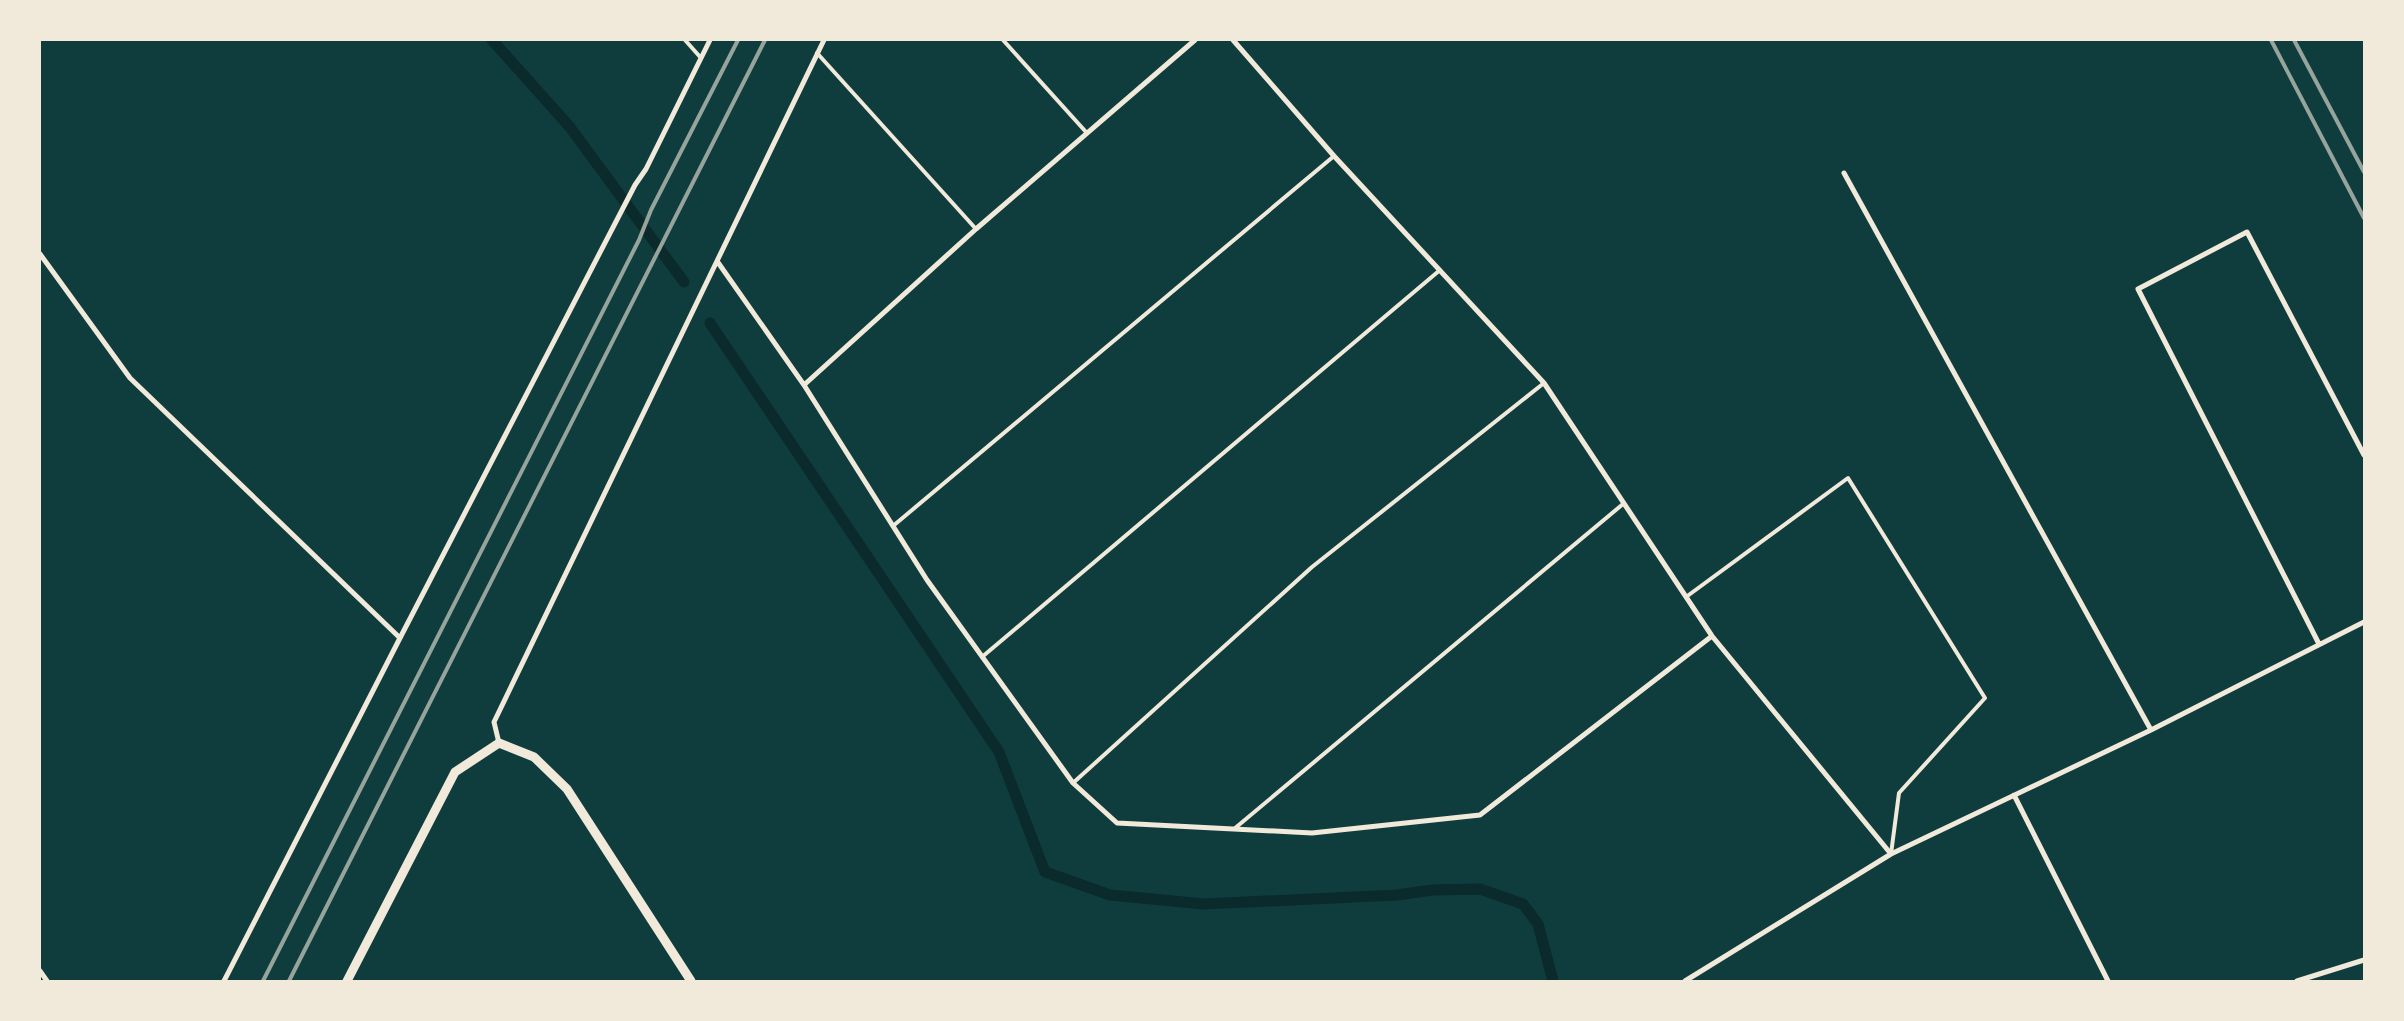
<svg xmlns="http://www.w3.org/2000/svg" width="2404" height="1021" font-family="'PT Sans Narrow',sans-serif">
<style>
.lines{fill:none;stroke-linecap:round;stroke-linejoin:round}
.stream{stroke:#0a2a2b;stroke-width:11}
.service{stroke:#f1e9da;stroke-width:4}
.minor{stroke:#f1e9da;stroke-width:5}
.tertiary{stroke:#f1e9da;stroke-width:9}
.rail{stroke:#97a49c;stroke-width:4}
</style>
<rect width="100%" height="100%" fill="#0f3d3e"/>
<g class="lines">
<path class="stream" d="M492,40l77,86 115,156
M710,323l289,429 46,120 65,23 94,9 193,-9 35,-5 48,-1 43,15 15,20 15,57"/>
<path class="service" d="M685,40l16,18
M1003,40l83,92
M817,53l159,176
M893,526l441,-370
M1686,597l162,-119 137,220 -86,95 -8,61
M982,657l458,-387
M1073,783l239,-216 232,-184
M1234,829l389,-325"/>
<path class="minor" d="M824,40l-107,221 87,124 123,195 146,203 44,40 195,10 168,-18 232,-179
M1233,40l101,116 210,227 168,253 179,218
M1844,173l307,557
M40,254l90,124 270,260 -176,343
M804,385l172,-156 219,-189
M400,638l235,-453 11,-16 64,-129
M2319,644l-181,-355 109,-57 117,223
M499,743l-5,-21 223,-461
M2014,795l94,186
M40,971l7,10
M1685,981l206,-127 260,-124 213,-108
M2297,981l67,-21"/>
<path class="tertiary" d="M347,981l108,-209 44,-29 35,14 33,32 124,192"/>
<path class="rail" d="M2271,40l93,178
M2294,40l70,132
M263,981l376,-741 12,-30 87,-170
M289,981l476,-941"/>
</g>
<rect width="2404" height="1021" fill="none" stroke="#f1e9da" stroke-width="82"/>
</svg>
